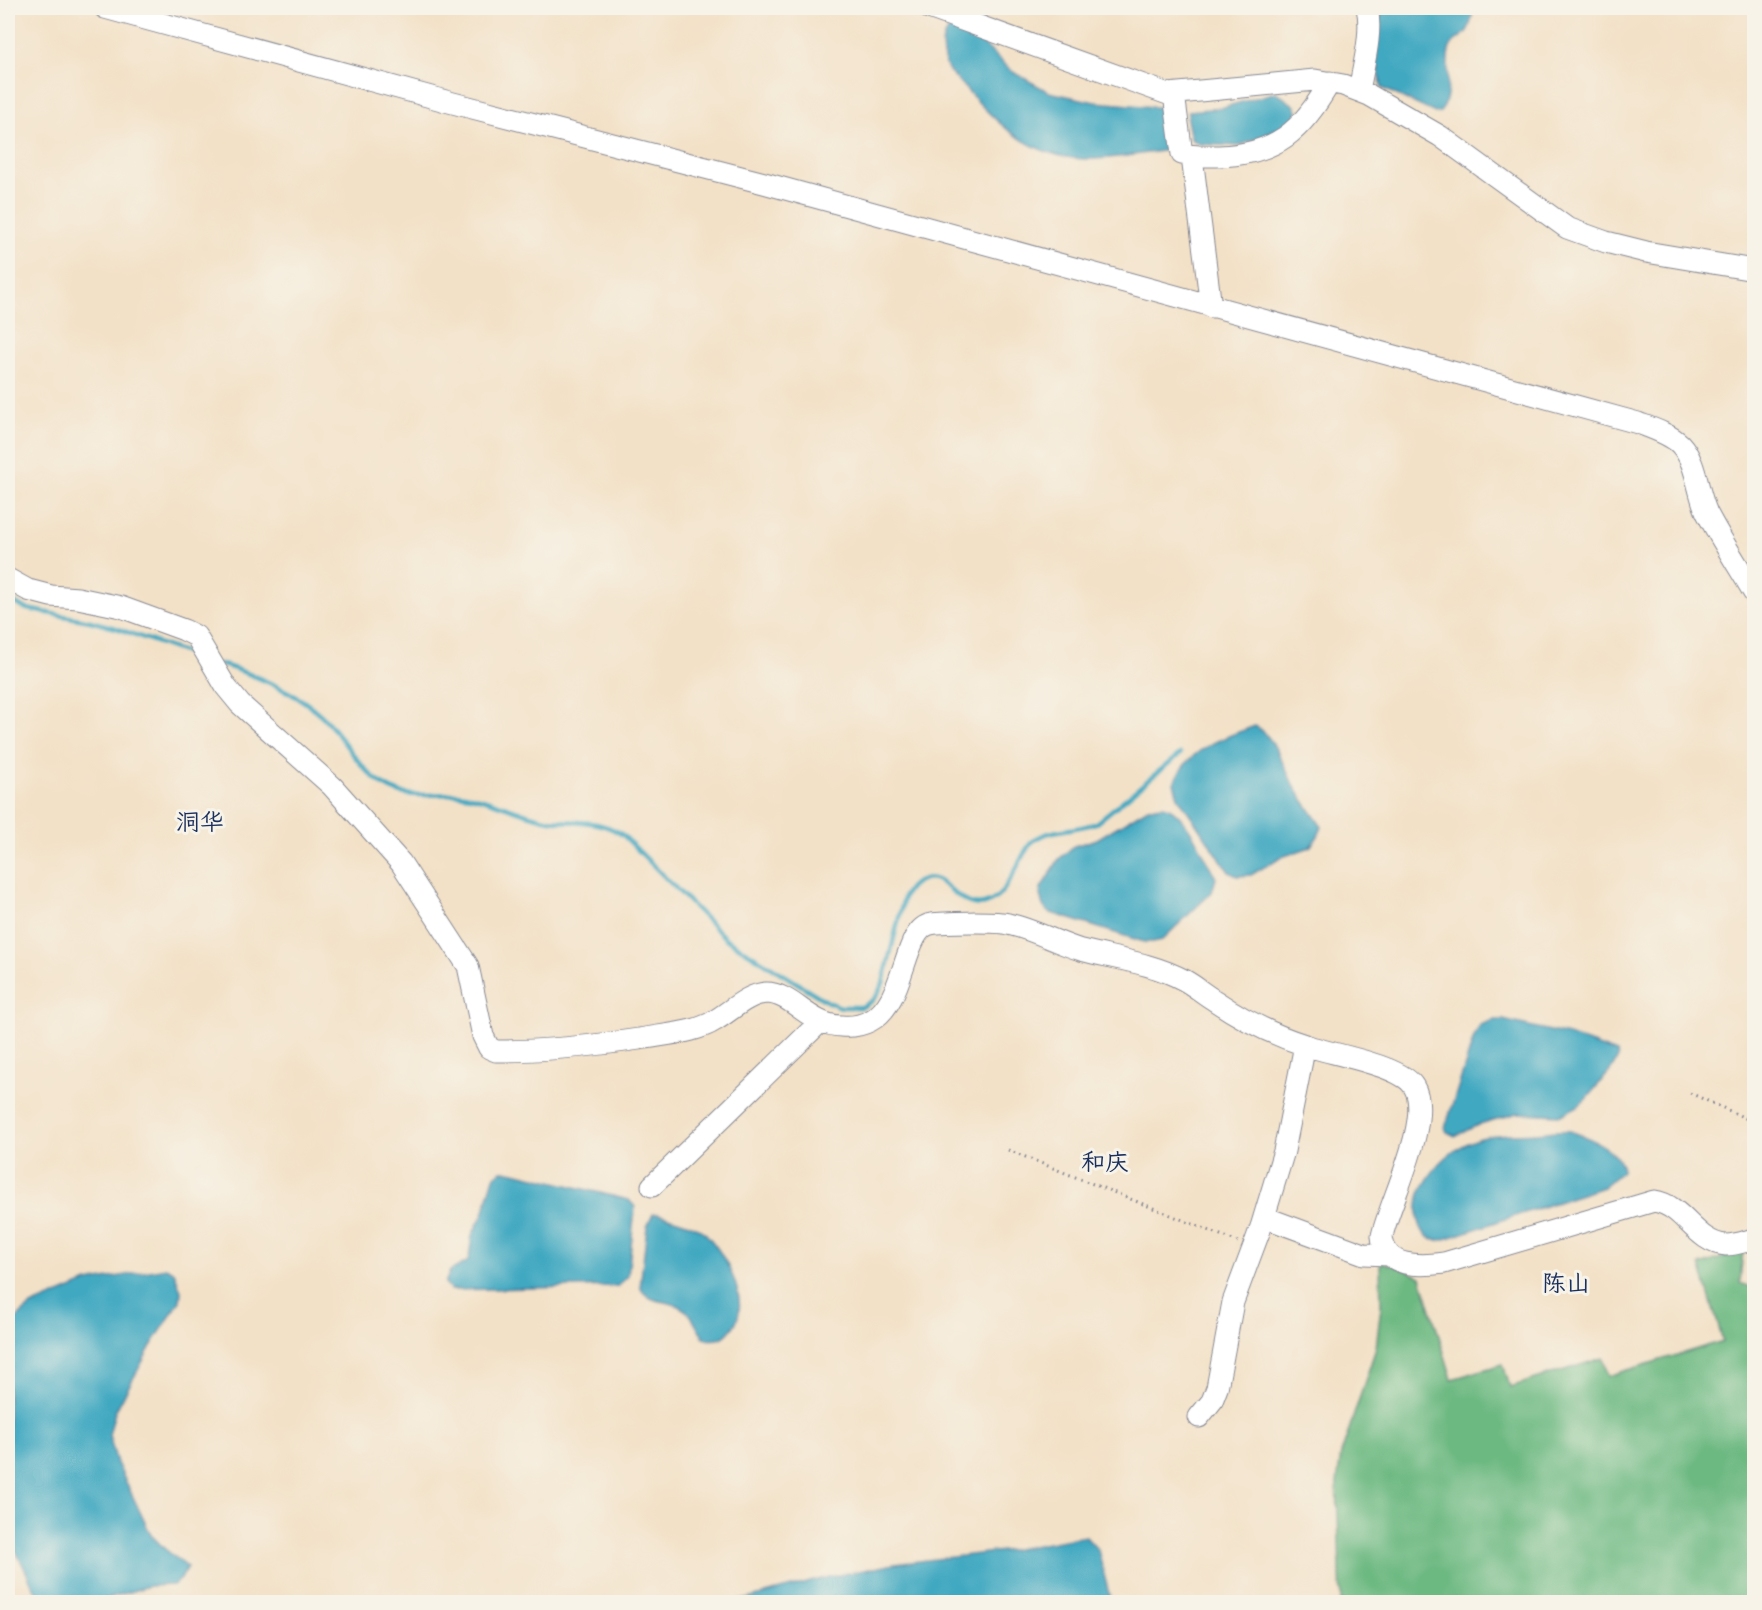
<svg xmlns="http://www.w3.org/2000/svg" width="1762" height="1610" font-family="Mali,'LXGW WenKai TC',sans-serif">
<style>
.forest{fill:#6db982;stroke:#447470;stroke-width:1.5}
.water{fill:#40a8c1;stroke:#2e6c90;stroke-width:1.5}
.lines{fill:none;stroke-linecap:round;stroke-linejoin:round}
.stream{stroke:#40a8c1;stroke-width:4.5}
.minor-casing{stroke:#878892;stroke-width:23}
.path{stroke:#878892;stroke-width:3;stroke-dasharray:1.5 4.5;stroke-linecap:butt}
.minor{stroke:#fff;stroke-width:21}
.labels{text-anchor:middle;dominant-baseline:central;stroke-width:6;stroke-linejoin:round;paint-order:stroke}
.quarter-label{font-size:24px;fill:#1b2f5e;stroke:#f7f3e8}
</style>
<rect width="100%" height="100%" fill="#f7f3e8"/>
<filter id="ink" filterUnits="userSpaceOnUse"><feTurbulence type="fractalNoise" baseFrequency=".0167" numOctaves="2"/><feDisplacementMap in="SourceGraphic" scale="12" xChannelSelector="R" yChannelSelector="G"/><feConvolveMatrix kernelMatrix="1 2 1 2 8 2 1 2 1" color-interpolation-filters="sRGB"/></filter>
<filter id="wash" filterUnits="userSpaceOnUse"><feTurbulence type="fractalNoise" baseFrequency=".008" numOctaves="4" result="noise"/><feDisplacementMap in="SourceGraphic" scale="24" xChannelSelector="R" yChannelSelector="G"/><feGaussianBlur stdDeviation="1.35" result="paint"/><feColorMatrix in="noise" values="0 0 0 0 0 0 0 0 0 0 0 0 0 0 0 0 0 1.4 0 .05"/><feComposite in="paint" operator="in"/></filter>
<g filter="url(#wash)">
<rect width="100%" height="100%" fill="#f3e1c7"/>
<path class="forest" d="M1743,1251l-3,32 14,5v314h-413l-4,-119 4,-29 35,-106 5,-42 -1,-41 2,-3 20,6 19,9 31,102 51,-15 7,23 93,-29 5,18 115,-35 -23,-76z"/>
<path class="water" d="M1383,8h90c-1,7 -1,16 -6,23 -6,8 -15,8 -18,20 -4,18 4,46 -9,61l-5,1 -53,-25 -10,-44z
M955,27l13,3 45,42 36,20 46,10 71,6 6,34 -5,8 -5,1c-25,3 -52,9 -78,8 -62,-2 -95,-46 -135,-88 -7,-13 -13,-38 6,-44z
M1276,92l19,14 2,5v4l-7,12 -52,19 -39,-2 -8,-5 -4,-19 2,-9 32,-3z
M1255,726c20,11 27,38 38,58 9,15 19,29 29,43l-4,9 -8,11 -31,11 -28,17 -14,1 -8,-4 -51,-75 -4,-14c13,-34 50,-46 81,-57z
M1162,806c22,1 44,54 54,72l-4,14 -50,48 -9,2h-9l-96,-30 -5,-6 -3,-11 1,-7 18,-29 15,-13 23,-7 51,-31z
M1494,1020h9l65,15 49,18 1,5 -7,12 -25,29 -8,7 -17,9 -43,-2 -38,11 -25,12 -8,-4 -2,-4 29,-91 6,-12z
M1570,1131c17,6 52,19 52,40l-19,16 -161,53c-25,3 -28,-32 -21,-49 8,-16 21,-32 36,-42 29,-18 49,-14 80,-16 11,-1 22,-3 33,-2z
M501,1171h9l119,29 6,7 -7,69 -10,10 -167,4 -6,-7 5,-12 17,-9 2,-4 3,-23 11,-21 11,-37z
M653,1214h5c12,4 38,10 46,18 20,20 48,69 29,95 -8,11 -14,14 -27,12 -10,-8 -12,-25 -24,-31 -14,-9 -33,-3 -42,-21l7,-60z
M166,1268l8,4 2,5 5,14 -1,10 -29,45 -36,66 -6,23 8,28 34,72 14,14 22,18 -6,12 -8,6 -24,1 -53,16h-55l-33,-67v-210l23,-19 56,-24z
M1085,1536l13,14 13,52h-375l93,-25 65,-13 117,-14z"/>
<g class="lines">
<path class="stream" d="M8,600l19,9 63,12 26,7 84,30
M220,664c32,10 77,28 101,51 25,24 43,66 77,77 16,6 42,1 59,2 31,3 59,19 88,25 30,6 53,-2 79,17l102,103 102,63 13,5h21l11,-7 4,-5 6,-12 21,-86c4,-8 7,-12 15,-16 25,-14 38,30 65,23 24,-5 33,-44 47,-61 14,-15 45,-12 65,-20l84,-69"/>
</g>
</g>
<g filter="url(#ink)">
<g class="lines">
<g class="minor-casing">
<path id="minor" d="M105,8l348,95 311,80 874,240c13,5 32,11 42,21 17,18 17,48 27,69 14,27 32,54 47,80
M929,8l239,86 147,-14 28,5 26,10 71,41 127,92 39,14 40,10 108,18
M1359,91c4,-24 14,-59 8,-83
M1174,94l8,60c12,3 24,2 37,2 58,-2 83,-25 111,-74
M1192,157l19,150
M8,579l20,11 23,6 27,2 43,9 63,23 12,6 30,51 14,17 92,82 69,77 67,103 15,70 6,12 7,3c48,0 96,-5 143,-12 17,-3 36,-5 53,-9 7,-2 16,-5 22,-9 16,-9 33,-27 52,-28 27,0 42,32 75,33 9,1 19,0 29,-5 37,-19 32,-92 61,-97 12,-2 66,-3 77,0 25,5 49,19 73,26 35,9 71,13 103,30 11,6 20,14 30,20 28,19 59,35 91,45 25,9 97,20 109,42 19,32 -24,113 -32,149 2,33 39,30 62,27l210,-62c30,4 41,42 72,44 9,0 20,-4 28,-6
M652,1186l168,-164
M1264,1217l100,37 25,1
M1199,1417l13,-16 5,-13 16,-86 28,-75 23,-76 21,-106"/>
</g>
<path class="path" d="M1690,1093l64,29
M1008,1150l230,92"/>
<use href="#minor" class="minor"/>
</g>
</g>
<g class="labels">
<g class="quarter-label">
<text x="200" y="820">洞华</text>
<text x="1105" y="1160">和庆</text>
<text x="1566" y="1281">陈山</text>
</g>
</g>
<rect width="1762" height="1610" fill="none" stroke="#f7f3e8" stroke-width="30"/>
</svg>
